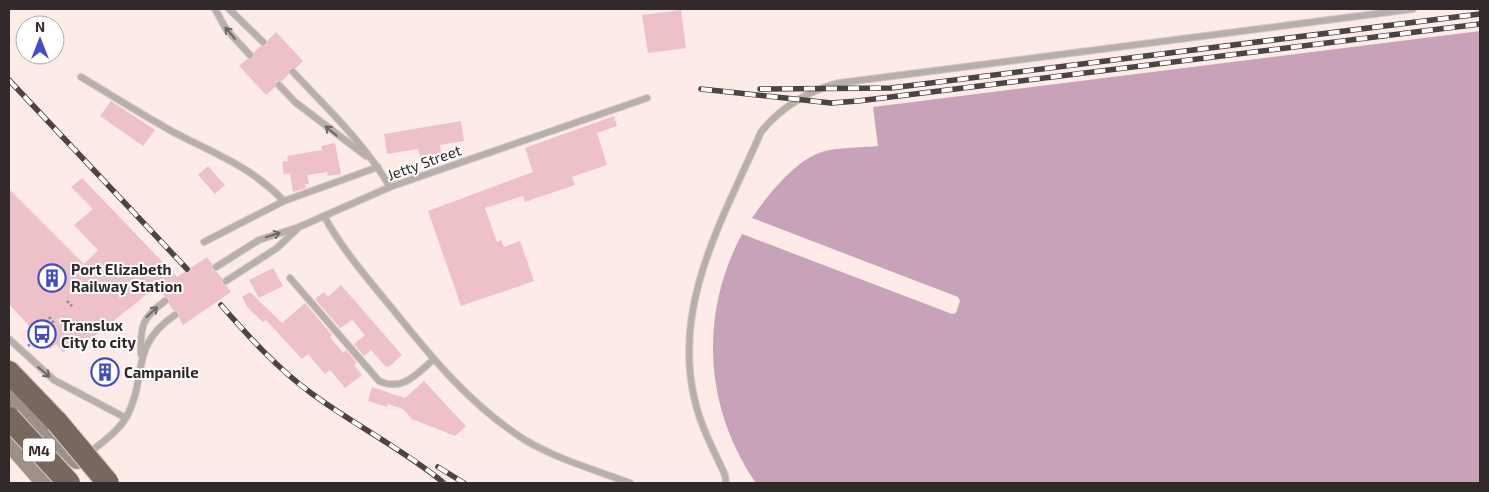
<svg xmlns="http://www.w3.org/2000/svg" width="1489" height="492" font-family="'Exo 2',sans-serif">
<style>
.water{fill:#c8a2b8}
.building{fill:#eec0c8}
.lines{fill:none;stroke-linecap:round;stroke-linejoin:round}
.lane-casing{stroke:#d8c8c5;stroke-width:8}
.secondary-casing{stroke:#d8c8c5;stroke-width:19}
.highway-casing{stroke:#d8c8c5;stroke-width:24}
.path{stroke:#938683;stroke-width:2.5;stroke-dasharray:2.5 2.5;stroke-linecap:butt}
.lane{stroke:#b7afaa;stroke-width:6}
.secondary{stroke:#9c9089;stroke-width:18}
.highway{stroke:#77675d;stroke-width:22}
.rail-casing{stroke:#4d4442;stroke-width:5.5}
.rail{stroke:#fff;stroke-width:4;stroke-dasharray:11;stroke-linecap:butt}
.highway-bridge-casing{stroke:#d8c8c5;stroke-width:24;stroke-linecap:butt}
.highway-bridge{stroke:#77675d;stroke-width:22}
.oneway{stroke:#6e6662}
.labels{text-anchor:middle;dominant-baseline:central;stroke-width:4;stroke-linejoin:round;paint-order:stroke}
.shield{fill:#fff;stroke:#706a68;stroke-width:1}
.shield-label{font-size:14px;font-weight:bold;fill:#322a28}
.street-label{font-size:15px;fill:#322a28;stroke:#fff}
.poi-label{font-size:15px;font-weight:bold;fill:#322a28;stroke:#fff;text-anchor:start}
</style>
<rect width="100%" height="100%" fill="#fdebe7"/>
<path class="water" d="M1480,31v452h-724c-52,-75 -57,-169 -14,-249l210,80 4,-1 4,-12 -2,-4 -206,-79c15,-22 41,-55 67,-65 15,-6 42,-5 59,-7l-5,-39z"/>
<path class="building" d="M681,10l5,38 -38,5 -6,-38z
M276,32l27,29 -7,7h-6l-1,6 -7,7h-6l-1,6 -9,8 -27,-29 8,-7 7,-1v-6l7,-6h5l2,-6z
M111,101l44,29 -12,16 -43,-30z
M614,116l3,10 -20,7 10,32 -35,12 3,8 -50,17 -2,-6 -38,12 12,34 4,-2 3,7 16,-6 14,40 -73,25 -33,-95 105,-39 -8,-24z
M461,121l3,20 -24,4 1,8 -21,3 -2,-7 -31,5 -3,-20z
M335,143l6,31 -13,2 -1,-4 -20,3 2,9h-4l1,4 -13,4 -3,-19 -6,1 -2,-12 6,-1 -1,-5 35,-6 -1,-4z
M208,166l17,19 -10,9 -17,-19z
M82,178l95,99 30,-20 5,7v6l5,2 5,6v6l5,2 4,6 -48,33 -4,-7v-6l-6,-2 -4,-6v-6l-5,-2 -7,-10 -71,57 -5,-5 -18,14 -7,-8 -6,5 -41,-45v-115l75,75 14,-14 -24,-25 19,-16 -22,-22z
M273,268l10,18 -24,12 -10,-18z
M341,285l61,70 -11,10 -5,2 -15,-17 -7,6 -10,-12 11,-9 -13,-15 -12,8 -25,-29 9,-7 4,5z
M250,292l32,31 23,-20 27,32 -2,2 13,16 3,-3 11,13 -3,2 8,10 -17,13 -15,-18 -5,4 -17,-20 -6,5 -4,-4 -32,-35 -3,2 -15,-14 -6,-11z
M107,363l7,11 -11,7 -7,-11z
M424,381l42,45 -11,10 -43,-17 -9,-10 -15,-5 -1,3 -19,-6 4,-14 33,11z"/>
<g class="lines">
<g class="lane-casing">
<path id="lane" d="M215,9l11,20 24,26
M229,9l34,33
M293,72c34,36 72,72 97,115
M81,77c32,19 63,39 96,57 41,21 74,33 107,67
M279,85l16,17 71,54
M324,216c18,33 43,62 67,91 40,50 79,98 134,133 32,19 70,30 105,43
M204,242l80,-41 94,-34
M216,267l43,-27 40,-13 91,-40 257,-89
M290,278l89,103c23,11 38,-7 55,-22
M226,281l51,-33 20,-19
M9,339l45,41 72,38
M141,354c-1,-28 1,-36 24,-53
M88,454c12,-10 31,-23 39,-38 21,-41 2,-70 48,-101
M726,483l-1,-8c-11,-24 -24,-48 -30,-74 -24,-96 29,-184 66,-269 19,-24 48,-42 78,-49l574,-74"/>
</g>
<g class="secondary-casing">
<path id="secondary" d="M9,393l68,67
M9,442l36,41"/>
</g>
<g class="highway-casing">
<path id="highway" d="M9,372l48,50"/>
</g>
<path class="path" d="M67,301l5,5
M49,317l5,6
M28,346l11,-9"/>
<use href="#lane" class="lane"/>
<use href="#secondary" class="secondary"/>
<use href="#highway" class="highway"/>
<g class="rail-casing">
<path id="rail" d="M9,80l178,189
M701,89l130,14 27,-2 622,-77
M760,89l131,-1 589,-74
M221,305c28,32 56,63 90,88 43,32 92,56 133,90
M438,467l26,16"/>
</g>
<use href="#rail" class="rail"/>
<g class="highway-bridge-casing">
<path id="highway-bridge" d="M9,418l60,65
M57,422l51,61"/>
</g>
<use href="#highway-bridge" class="highway-bridge"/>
</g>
<defs><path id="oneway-shaft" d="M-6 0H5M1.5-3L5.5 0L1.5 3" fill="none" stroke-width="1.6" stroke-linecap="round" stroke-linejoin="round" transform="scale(1.25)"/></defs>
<g class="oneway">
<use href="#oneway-shaft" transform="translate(230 33) rotate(-130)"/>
<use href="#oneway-shaft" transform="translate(331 131) rotate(-140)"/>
<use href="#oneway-shaft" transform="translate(273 235) rotate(-18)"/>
<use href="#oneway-shaft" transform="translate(152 312) rotate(-43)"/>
<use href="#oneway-shaft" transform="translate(44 372) rotate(40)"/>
</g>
<defs>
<g id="building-ring" transform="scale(1.4375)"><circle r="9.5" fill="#fff" stroke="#424dc1" stroke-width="1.5"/><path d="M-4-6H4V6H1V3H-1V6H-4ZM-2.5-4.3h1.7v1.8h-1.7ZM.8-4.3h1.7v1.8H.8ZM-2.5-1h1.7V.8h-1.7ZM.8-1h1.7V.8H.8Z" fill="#424dc1"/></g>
<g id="bus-ring" transform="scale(1.4375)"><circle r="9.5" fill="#fff" stroke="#424dc1" stroke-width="1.5"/><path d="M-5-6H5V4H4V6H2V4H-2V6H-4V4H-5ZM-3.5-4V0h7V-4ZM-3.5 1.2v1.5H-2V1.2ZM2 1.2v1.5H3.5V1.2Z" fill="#424dc1"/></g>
</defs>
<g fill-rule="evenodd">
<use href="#building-ring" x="52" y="278"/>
<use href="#bus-ring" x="42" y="334"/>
<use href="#building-ring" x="105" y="372"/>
</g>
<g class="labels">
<rect class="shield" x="23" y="438.5" width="32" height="23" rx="4"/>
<g class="shield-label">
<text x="39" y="450">M4</text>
</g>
<g class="street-label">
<text transform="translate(424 162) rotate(-20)">Jetty Street</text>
</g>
<g class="poi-label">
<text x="71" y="269">Port Elizabeth<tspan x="71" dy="17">Railway Station</tspan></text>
<text x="61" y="325">Translux<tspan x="61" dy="17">City to city</tspan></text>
<text x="124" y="372">Campanile</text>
</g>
</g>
<rect width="1489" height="492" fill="none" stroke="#322a28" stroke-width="20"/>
<g transform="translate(40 40)"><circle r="24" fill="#ffffff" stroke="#adaaa9"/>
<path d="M0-4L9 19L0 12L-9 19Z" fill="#424dc1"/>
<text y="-8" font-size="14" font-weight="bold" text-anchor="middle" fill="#322a28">N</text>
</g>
</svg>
